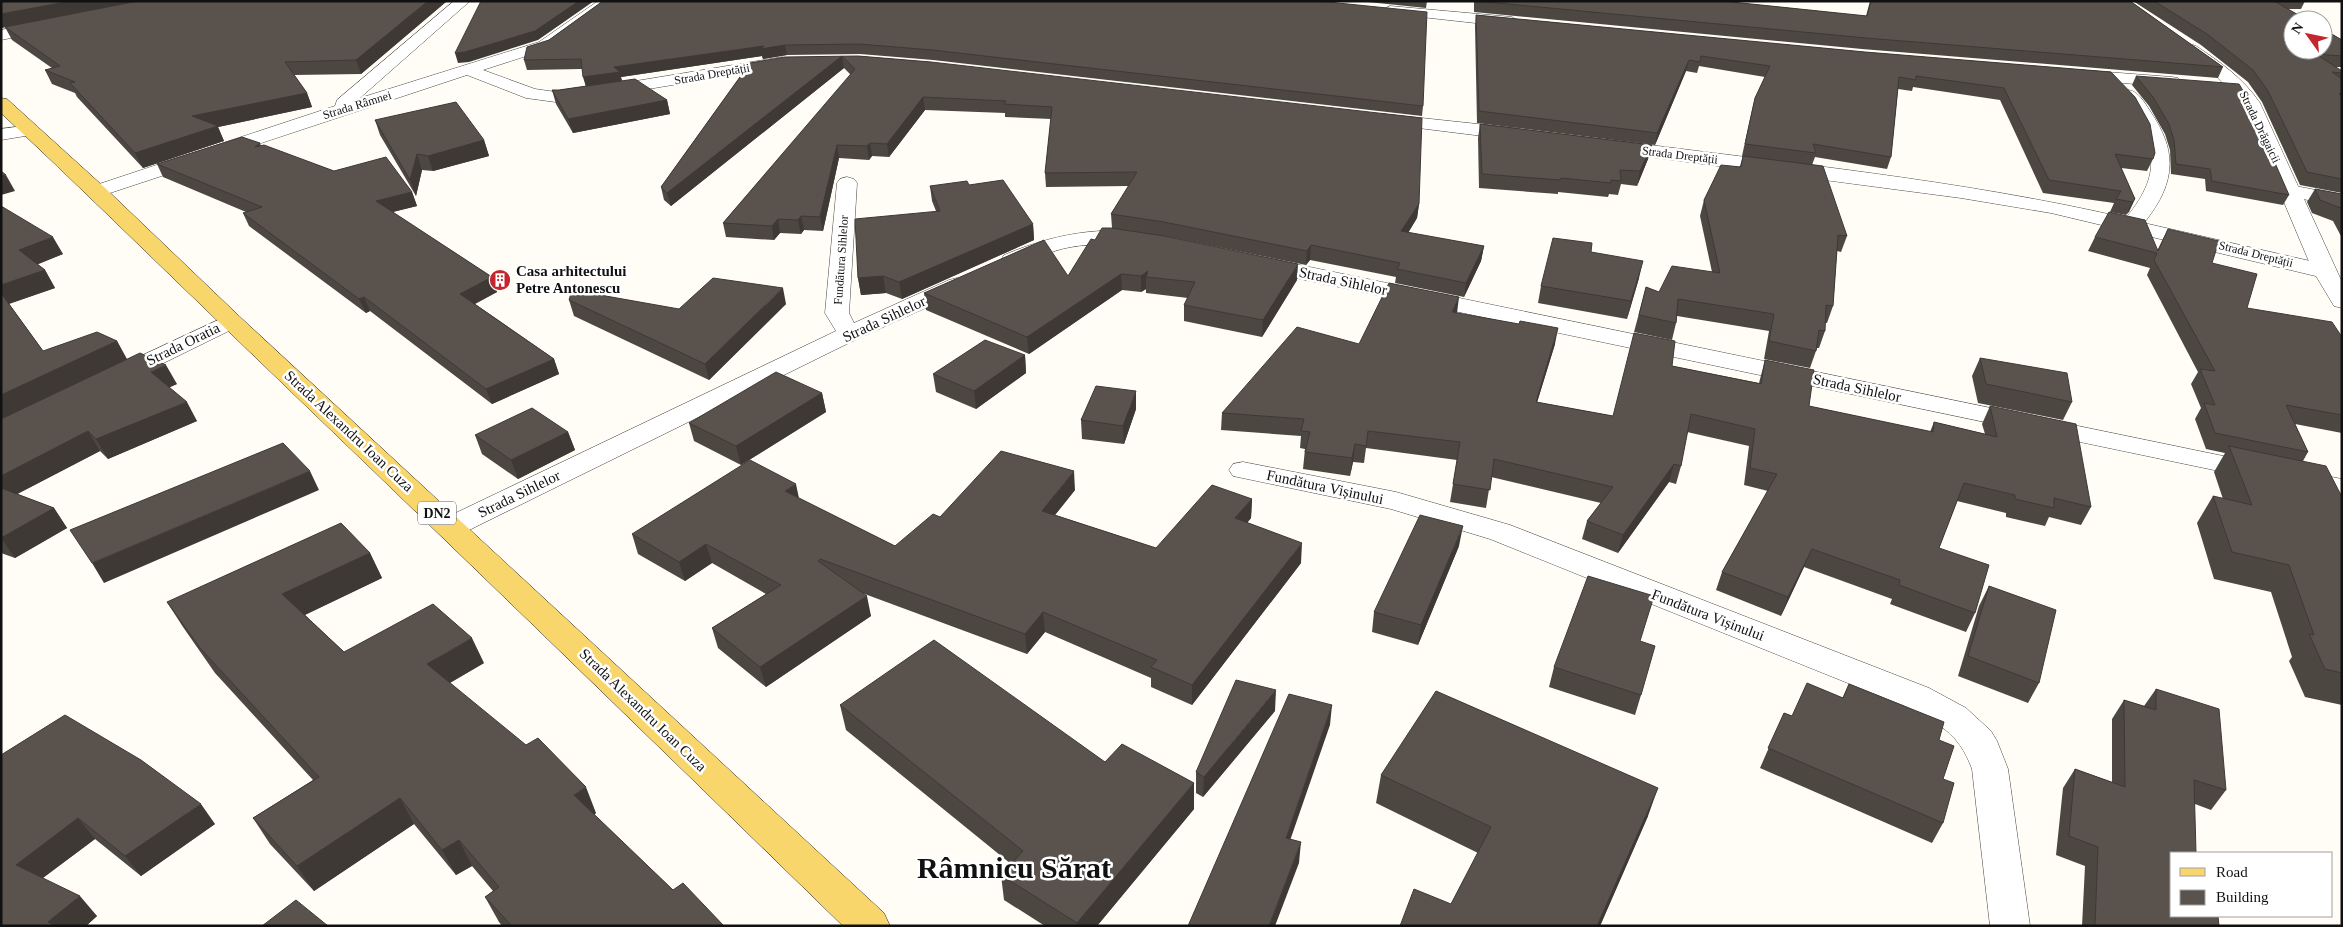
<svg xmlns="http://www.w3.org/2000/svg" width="2343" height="927" font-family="'Times New Roman',serif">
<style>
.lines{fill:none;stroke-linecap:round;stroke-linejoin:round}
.minor-casing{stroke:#444;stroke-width:1}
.tertiary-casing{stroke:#444;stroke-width:1}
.primary-casing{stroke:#222;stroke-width:1}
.minor{fill:#fff;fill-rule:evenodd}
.tertiary{fill:#fff;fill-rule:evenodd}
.primary{fill:#f9d66b;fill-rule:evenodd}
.wall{fill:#4d4742}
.shaded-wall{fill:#3f3936}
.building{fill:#5a524d;stroke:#3f3936}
.labels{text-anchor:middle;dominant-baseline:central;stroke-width:5;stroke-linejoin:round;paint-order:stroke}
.far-street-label{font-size:12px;fill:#111;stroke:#fff}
.shield{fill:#fff;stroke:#585858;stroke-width:1}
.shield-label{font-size:14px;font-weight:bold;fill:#111}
.poi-label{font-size:15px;font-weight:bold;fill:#111;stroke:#fff;text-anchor:start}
.street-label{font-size:15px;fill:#111;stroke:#fff}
.near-town-label{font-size:30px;font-weight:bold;fill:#111;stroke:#fff}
</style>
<rect width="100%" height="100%" fill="#fffdf5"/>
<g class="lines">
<g class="minor-casing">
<path id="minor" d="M454,1h16l-110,97 179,-56 59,-41h17l-64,47 -68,22 52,19 28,4 219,-36 6,2 2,3 -2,3 -6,2 -219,36 -37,-5 -59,-23 -363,120 -7,2 -7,-2 -3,-4 3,-4 245,-81 2,-6z
M1390,6l122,11 8,5 -8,5 -127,-14 -2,-3z
M46,22l5,2 3,3 -3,3 -50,10v-10z
M2080,70l92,7 6,1 2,4 -2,4 -6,1 -98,-8 -2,-4 2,-4z
M2129,90c10,2 15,12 21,21 29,42 25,73 -6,112l188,43 3,5 -3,5 -8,2 -273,-65 -90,-15 -349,-46 -7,-2 -2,-4 2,-4 7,-2c172,23 345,39 514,78 40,-49 28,-75 -6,-123l3,-4z
M1384,114l131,14 6,2 3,4 -3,4 -6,2 -137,-17 -3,-4 3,-4z
M31,125l6,1 3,4 -3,4 -36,6v-11z
M847,177l7,2 3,4 -8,130 5,10 95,-43 8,-2 8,2 3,5 -3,5 -108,49 -396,195 -10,2 -10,-2 -5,-7 5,-7 395,-189 -11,-18 12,-130 3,-4z
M2290,185l52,10v12l-59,-12 -3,-4 3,-4z
M1100,231l41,3 3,5 -3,5c-21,5 -47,-2 -70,3 -21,3 -39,15 -59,20l-8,-2 -3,-5 3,-5c31,-13 62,-22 96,-24z
M1261,257l996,206 10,2 4,6 -4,6 -10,2 -1004,-210 -3,-5 3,-5z
M231,314l8,2 4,5 -4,5 -110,54 -9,3 -9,-3 -4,-5 4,-5z
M1243,462l153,30 114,33 419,163 37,20 25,23 6,10 11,28 22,157h-40l-18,-157c-14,-38 -34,-45 -67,-63l-415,-167 -99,-30 -158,-33 -4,-6 4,-6z
M2301,471l41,8v18l-51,-11 -4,-6 4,-6z"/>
</g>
<g class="tertiary-casing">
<path id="tertiary" d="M2190,44l6,2c24,16 47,32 64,57l82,179v26l-8,-2 -21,-35 -71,-168 -25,-26 -33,-25 -2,-3 2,-3z"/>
</g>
<g class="primary-casing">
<path id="primary" d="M1,98l6,1 97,88 135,129 645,597 6,13h-47c-205,-200 -411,-399 -617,-597 -75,-72 -149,-145 -225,-216z"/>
</g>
<use href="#minor" class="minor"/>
<use href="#tertiary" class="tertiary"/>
<use href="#primary" class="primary"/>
</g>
<path class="wall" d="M1,1h446l-86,73 -67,1 13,18 5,14 -94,20 6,14 -81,27 -66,-71 -2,-4 -23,-9 -7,-14 7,-2 -40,-28 -7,-13 -4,1z
M603,1l820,105 -1,10 -489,-56 -73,-6 -73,1 -24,4 -1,-3 -141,21 1,4 45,19 3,14 -97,19 -17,-29 -4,-14h7l27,-4 -4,-17 -55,1 -3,-10 25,-20z
M1358,1h69l-1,7z
M1474,1h248l144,15 4,-15h260l93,66 -5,11 -356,-29 -388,-37z
M2133,1h172l-4,8h-13l54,31v27h-7l7,4v122l-42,-8 -38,-83 -14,-20 -47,-37z
M1476,15l389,37 246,20 42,87 -6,12 -26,-3 14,31 -9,16 -16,-3 4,-9 -71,-10 -43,-93 -87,-13 -1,4 -14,-2 -7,68 -4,12 -72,-12 -3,8 35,71 -6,16 -4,-1 -4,55 -6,17h-2v8l-6,17h-2l-7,20 -46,-9 5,-28 -92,-15 -1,7 -4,17 -38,-8 12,-45 13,5 53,-20 -12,-56 4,-16 36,-34 3,-10h-1l10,-46 3,-12 10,-21 -66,-11 -2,7 -11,-2 -31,74 -178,-22 -2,-97z
M858,56l73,6 488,142 -2,14 -9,15 76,13 -3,15 -17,36 -69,-14 1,-6 -86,-17 -4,5 -142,-29 133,44 -35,57 -78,-16v-16l4,-7 -42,-5v-4l-5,3 -19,-2 -93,64 -103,-44 -2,-17 144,-17 27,-36 17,-12 -1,-14 18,-28 -83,1 -1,-14 6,-54 -46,-2v-4l-80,-3 -36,47 -17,-1 -3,4 -30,-2 -16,73 -19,-1 -3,4 -21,-1 -6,7 -48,-3 -3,-14 128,-148 -7,-7 -173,138 -7,-6 -3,-13 89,-124z
M2136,76l153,119 -6,10 -77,-14 -1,-12 -34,-5 -1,-24 -5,-16 -16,-28 -17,-21z
M375,120l109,20 5,16 -56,15 -11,-1 -6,26 -36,-61z
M1480,124l172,21 -4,14 -11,27 -16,-2 -3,11 -9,-1 -1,3 -50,-5v2l-79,-6 -1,-50z
M260,143l1,3 73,25 78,21 5,14 -25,6 100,65 5,15 -22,12 79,55 5,15 -67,30 -122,-93 -4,2 -117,-87 -6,-13 3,-1 -83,-35 -6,-13z
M969,185l64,39 1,16 -132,59 -16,-6 -25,2 -3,-17 78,-67 -4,-10 -2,-15z
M2315,189l27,5v44l-9,-17 -21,-8 -5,-11z
M1,206l62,48 -26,10 8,6 10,18 -46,16 34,47 74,-10 10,18 50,25 -8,3 28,34 -89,38 -8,-8 -83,43 37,14 13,20 -52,30 -14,-5z
M2168,229l44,34 35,45 95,29v96l-47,-9 13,28 -5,9 39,36v208l-37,-8 -16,-36 3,-4 -21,-65 -57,-13 -17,-56 16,-27 10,3 -9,-27 11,-19 -19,-4 -11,-30 6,-11 -10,-24 7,-12 -51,-97 3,-7 -62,-17 7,-14 63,12z
M1591,252l48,26 -12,41 -89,-16 3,-17z
M569,300l110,9 107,-5 -77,76 -135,-64z
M1457,313l98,31 -18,58 76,14 59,-50 87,17 6,-23 44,46 121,26 4,-10 51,12 -3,-10 8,-18 101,101 -10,18 -32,-8 -4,9 -39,-9v-4l-49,-12 -18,47 36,65 -9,19 -76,-28 2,-5 -88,-32 -23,49 -65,-26 6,-18 46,-81 -24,-6 5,-39 -62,-14 -6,34 -5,18 -7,-2 -51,71 -36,-14 5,-18 14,-18 -110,-26 -5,31 -36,-6 7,-42 -91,-12 -2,15 -11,-1 -3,14 -47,-7 2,-20 -5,-1 1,-12 -80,-6 1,-17 137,-69z
M1025,355l1,18 -50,36 -40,-17 -3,-18z
M1980,358l92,44 -9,18 -85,-17 -6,-27z
M822,393l4,19 -85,53 -47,-24 -5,-18z
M1136,409l-12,35 -42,-5 -1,-19z
M568,432l7,18 -57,29 -36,-25 -7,-19z
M1075,490l-20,25 101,33 96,-49 -1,19 -4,5 54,40 -109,142 -41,-18v-9l-106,-46 -18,22 -165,-61 9,23 -105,71 -48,-39 -6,-20 54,-34 -54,-31 -27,18 -47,-27 -6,-20 168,-35 95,47 45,-29z
M1459,546l-41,99 -46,-13 2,-20z
M370,553l12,25 -77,37 39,37 140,11 -34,20 146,130 -2,2 79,75 51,36h-222l-3,-4 -14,-25 8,-6 -21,-25 -16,9 -42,-51 -100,67 -44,-47 -17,-26 60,-38 -98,-107 -32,-46 -16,-25z
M1989,586l50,97 -11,20 -70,-27 21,-70z
M1640,641l1,54 -6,20 -86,-28 5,-20z
M1849,684l90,56 4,39v44l-11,20 -172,-75 24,-55 8,3 51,-19z
M2156,689l70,101 -15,20 -16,-6 -23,49 47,73h-137l3,-60 -29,-11 7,-67 12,-19 37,13v-63l12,-19 20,6z
M840,705l265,57 89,21v26l-97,117h-52l-41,-26 -3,-25 10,-11 -165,-134z
M1275,711l-72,86 -7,-4v-21z
M1,755l214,69 -74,52 -46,-37 -52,39 54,38 -11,10h-85z
M1381,775l267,41 -48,110h-200l51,-22 27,-51 -102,-50z"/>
<path class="shaded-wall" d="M71,1h72l-142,27v-14z
M428,1h19l-86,73 -5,-14z
M579,1h15l-56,39 -69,22 -11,1 -3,-10z
M785,45l2,10 -24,4 -1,-3 -141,21 1,5 -36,5 -3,-10 31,-10 150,-21z
M842,56l2,12 -173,138 -4,-13z
M1689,60l-3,11 -31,74 2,-12z
M307,93l5,14 -94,20 6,14 -81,27 -8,-15 57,-37z
M923,97l2,13 -36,47 -2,-13z
M667,100l3,14 -97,19 -5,-14z
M484,140l5,16 -56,15 -5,-15z
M870,143l2,13 -3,4 -2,-14z
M837,145l2,13 -16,73 -3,-14z
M1652,145l-4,14 -11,27 3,-15z
M417,154l5,16 -6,26 -6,-16z
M6,175l9,16 -14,4v-19z
M412,192l5,14 -36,9 -5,-14z
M2135,199l-6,13 -3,3 6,-13z
M1419,204l-2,14 -17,28 1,-15z
M801,216l3,14 -3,4 -3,-14z
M778,219l2,14 -6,7 -2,-14z
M1033,224l1,16 -132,59 -3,-17z
M53,237l10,17 -34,14 -10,-18z
M1311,245l-1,15 -4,5 1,-14z
M1484,246l-3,15 -17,36 2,-14z
M1643,261l-4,17 -12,41 4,-18z
M1298,264l-1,16 -35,57 1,-17z
M45,270l10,18 -47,16 -7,-10v-9z
M1148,271l-2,6v12l-5,3v-16z
M1121,274l1,16 -93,64 -2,-17z
M883,276l3,17 -25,2 -3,-17z
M492,277l5,15 -32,17 -5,-15z
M783,288l3,16 -77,76 -4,-16z
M364,297l6,14 -4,2 -7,-14z
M1459,297l-2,16 -5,-1z
M1558,328l-3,16 -23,75 4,-17z
M117,341l10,19 -126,60v-25z
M1025,355l1,18 -50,36 -2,-18z
M554,359l5,15 -67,30 -6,-15z
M166,365l11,19 -15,7 -11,-19z
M1136,391v18l-12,35 -1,-18z
M822,393l4,19 -85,53 -5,-19z
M187,402l10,19 -89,38 -12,-20z
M88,431l12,20 -98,51 -1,-26z
M568,432l7,18 -57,29 -7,-19z
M1355,444l-2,18 -3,14 2,-18z
M1674,464l-5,18 -51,71 5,-18z
M310,471l9,19 -215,93 -12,-20z
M1074,471l1,19 -32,40 -1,-19z
M796,484l4,19 -15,-12z
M1252,499l-1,19 -17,20 1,-20z
M54,508l13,20 -52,30 -14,-20z
M1463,526l-4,20 -41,99 3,-20z
M1302,543l-1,20 -109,142v-20z
M706,544l6,19 -27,18 -6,-19z
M1812,549l-8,18 -23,49 7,-19z
M370,553l12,25 -86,41 -14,-25z
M867,596l4,20 -105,71 -6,-20z
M1043,612l2,20 -18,22 -2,-20z
M472,638l12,25 -45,26 -12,-25z
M1276,690l-1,21 -72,86 1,-20z
M1332,705l-2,20 -46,133 2,-20z
M1194,783v26l-97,117h-20v-3z
M586,787l10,26 -11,8 -11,-26z
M1658,788l-10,28 -48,110h-3z
M400,798l14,26 -100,67 -17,-25z
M201,804l14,20 -74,52 -16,-20z
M78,818l17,21 -62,46 -17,-20z
M459,840l13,26 -16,9 -14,-25z
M1301,842l-2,21 -24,63h-6z
M80,896l17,20 -11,10h-35l-3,-4z"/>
<path class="building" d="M1,1h70l-70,13z
M138,1h290l-72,59 -71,2 22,31 -115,23 26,10 -83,27 -65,-70 5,-1 -30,-12 15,-4 -55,-39z
M481,1h98l-44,30 -70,21 -10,1z
M603,1h715l109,11 -4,94 -491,-56 -73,-6 -74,1 -24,4 3,-3 -150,21 6,5 -37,5 -2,-18 -57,1 3,-13 22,-7z
M1476,1h246l145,15 4,-15h259l93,66 -357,-29z
M2154,1h120l33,19h-14v30h30v-21l19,11v16l-26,-2 26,17v2l-10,-1 10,7v15h-3l3,2v83l-35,-7 -39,-81 -15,-21 -46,-36z
M1476,15l389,37 246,20 24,25 15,27 5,29 -2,6 -38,-5 20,45 -3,3 -16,-3 5,-8 -72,-11 -45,-92 -88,-12v4l-17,-3 -8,80 -78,-13 3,9 -71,-9 10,-46 15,-32 -69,-10 -1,6 -11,-2 -32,73 -178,-22z
M842,56l-175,137 -6,-6 89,-124 35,-6 73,-1 73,6 491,56 -3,86 -18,27 83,15 -18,37 -69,-14 3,-6 -89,-18 -4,6 -143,-29 -53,-8 26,-42 -92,1 7,-66 -48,-3 2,-3 -83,-4 -36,47 -17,-1 -3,3 -30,-1 -17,72 -19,-1 -3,4 -20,-1 -6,7 -49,-3 132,-154z
M2136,76l103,8 6,10 44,101 -77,-14 -2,-12 -34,-5 -2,-24 -5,-16 -16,-27z
M635,79l32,21 -99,19 -16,-29h7z
M456,102l28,38 -56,16 -11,-2 -7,26 -35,-60z
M1480,124l172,21 -12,26 -20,-1 1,11 -10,-1v3l-50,-5 -1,2 -78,-6z
M242,137l18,6 -5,4 9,-2 70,26 52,-14 26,35 -36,9 116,76 -32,17 94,65 -68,30 -122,-92 -5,2 -116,-86 19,-6 -105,-43z
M1743,156l80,10 24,70 -9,-1 -5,71 -7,-1 -1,26 -6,-1 -3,21 -47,-10 5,-27 -96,-15 -2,24 -37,-8 7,-28 13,5 13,-26 48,7 -16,-73 17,-35 20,2z
M1,171l5,4 -5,1z
M1003,180l30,44 -134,58 -16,-6 -25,2 -3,-59 85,-8 -10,-25 37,-5 2,4z
M2315,189l27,5v17l-1,-3 -21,-8z
M1,206l52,31 -34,13 26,20 -44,15z
M2109,212l36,8 13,31 10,-22 51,12 -7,22 45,11 -10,34 85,14 10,15v78l-56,-10 22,47 -93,-19 -11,-30 11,2 -15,-36 15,2 -61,-111 3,-7 -62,-16z
M1102,228h9l53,8 134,28 -35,56 -79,-15 11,-23 -49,-5 2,-6 -7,5 -20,-2 -94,63 -103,-44 120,-53 24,36 23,-37 4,1z
M1553,238l39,5 -1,9 52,9 -12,40 -90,-15z
M713,278l70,10 -78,76 -136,-64 3,-10 107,19z
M1389,283l70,14 -7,15 67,12 1,-3 38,7 -22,74 77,14 21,-83 41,8 -3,25 89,18 4,-24 49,10 -5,36 124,26 1,-10 63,15 -7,-31 86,18 15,83 -37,-9v10l-39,-9v-4l-51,-12 -25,65 50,17 -14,48 -76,-28 1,-5 -88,-31 -24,48 -66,-25 55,-98 -27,-6 5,-39 -64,-15 -10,52 -7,-2 -51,71 -36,-14 26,-34 -119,-28 -4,31 -37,-6 7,-42 -92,-11 -2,15 -11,-2 -3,14 -47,-6 5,-20 -9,-1 3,-12 -82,-6 75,-86 62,17z
M1,293l42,58 54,-19 20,9 -116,54z
M985,340l40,15 -51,36 -41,-17z
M140,353l26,12 -15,7 36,30 -91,37 -8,-8 -87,45v-57z
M1980,358l87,15 5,29 -86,-18z
M776,372l46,21 -86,53 -47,-23z
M1096,386l40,5 -13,35 -42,-6z
M532,408l36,24 -57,28 -36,-25z
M283,443l27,28 -218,92 -22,-33z
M2229,446l97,20 16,31v176l-17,-4 -16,-35 5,1 -25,-70 -57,-13 -19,-56 39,9z
M1001,451l73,20 -32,40 114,37 56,-63 40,14 -17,19 67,25 -110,142 -41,-18 6,-7 -114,-48 -18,22 -205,-75 -2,2 49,35 -107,71 -48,-39 69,-43 -75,-41 -27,18 -47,-28 118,-74 46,24 -11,7 110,55 38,-32 7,3z
M1,488l53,20 -53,30z
M1420,515l43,11 -42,99 -47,-13z
M341,523l29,30 -88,41 62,58 89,-48 39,34 -45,26 99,81 12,-7 48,49 -12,8 99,95 10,-7 41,43h-212l-27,-29 14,-10 -40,-47 -17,10 -42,-52 -103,68 -44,-48 66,-41 -119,-129 -33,-46z
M1588,576l66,20 -14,45 15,5 -14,49 -87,-28z
M1989,586l67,24 -17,73 -71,-27z
M934,640l171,122 17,-18 72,39 -117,140 -76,-48 22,-24 -183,-146z
M1236,680l40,10 -72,87 -8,-5z
M1807,683l36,15 6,-14 95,38 -5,18 15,6 -11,33 11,4 -11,40 -175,-75 16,-35 8,3z
M2156,689l63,20 7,81 -32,-10 2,73h-24v63h46l1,10h-124l3,-79 -29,-11 6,-67 50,18 -1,-87 32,10z
M1436,691l222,97 -61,138h-197l14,-37 37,15 40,-77 -110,-52z
M1289,694l43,11 -46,133 15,4 -32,84h-81z
M65,715l76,45 60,44 -76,52 -47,-38 -62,47 64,31 -32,26 8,4h-55v-171z
M296,900l32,26h-66z"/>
<defs>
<g id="building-disc" transform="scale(1.125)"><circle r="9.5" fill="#c4262e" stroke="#fff"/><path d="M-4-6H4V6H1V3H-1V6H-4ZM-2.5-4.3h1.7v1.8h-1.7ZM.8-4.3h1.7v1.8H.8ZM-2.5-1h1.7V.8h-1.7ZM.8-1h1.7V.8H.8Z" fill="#fff"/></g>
</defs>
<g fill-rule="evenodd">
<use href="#building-disc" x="500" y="280"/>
</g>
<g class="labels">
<g class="far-street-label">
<text transform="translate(712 74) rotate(-10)">Strada Dreptății</text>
<text transform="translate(357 105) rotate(-17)">Strada Râmnei</text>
<text transform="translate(2260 127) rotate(64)">Strada Drăgaicii</text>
<text transform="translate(1680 155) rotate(7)">Strada Dreptății</text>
<text transform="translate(2256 254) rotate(14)">Strada Dreptății</text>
<text transform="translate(841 260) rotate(-86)">Fundătura Sihlelor</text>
</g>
<rect class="shield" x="418" y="501.5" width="38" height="23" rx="4"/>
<g class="shield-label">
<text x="437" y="513">DN2</text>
</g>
<g class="poi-label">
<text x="516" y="271">Casa arhitectului<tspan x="516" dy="17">Petre Antonescu</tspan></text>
</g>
<g class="street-label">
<text transform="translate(1343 281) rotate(12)">Strada Sihlelor</text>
<text transform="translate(884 319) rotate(-25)">Strada Sihlelor</text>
<text transform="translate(183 344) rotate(-26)">Strada Oratia</text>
<text transform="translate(1857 388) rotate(12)">Strada Sihlelor</text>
<text transform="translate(349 431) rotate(43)">Strada Alexandru Ioan Cuza</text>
<text transform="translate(1325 487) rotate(12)">Fundătura Vișinului</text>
<text transform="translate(519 494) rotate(-26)">Strada Sihlelor</text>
<text transform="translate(1708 615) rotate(21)">Fundătura Vișinului</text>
<text transform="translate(643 710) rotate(44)">Strada Alexandru Ioan Cuza</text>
</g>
<g class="near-town-label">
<text x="1014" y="867">Râmnicu Sărat</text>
</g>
</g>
<rect width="2343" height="927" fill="none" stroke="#111111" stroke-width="5"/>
<rect x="2170" y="852" width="162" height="65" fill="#ffffff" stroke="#a0a0a0"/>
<rect x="2180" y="868" width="25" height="8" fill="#f9d66b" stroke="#a0a0a0"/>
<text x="2216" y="877" font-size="15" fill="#111111">Road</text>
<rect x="2180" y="890" width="25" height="15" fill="#5a524d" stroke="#a0a0a0"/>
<text x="2216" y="902" font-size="15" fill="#111111">Building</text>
<g transform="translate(2308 35) rotate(303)"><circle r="24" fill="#ffffff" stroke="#a0a0a0"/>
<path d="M0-4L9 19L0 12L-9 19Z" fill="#c4262e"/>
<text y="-8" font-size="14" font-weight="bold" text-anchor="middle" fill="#111111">N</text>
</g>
</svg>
